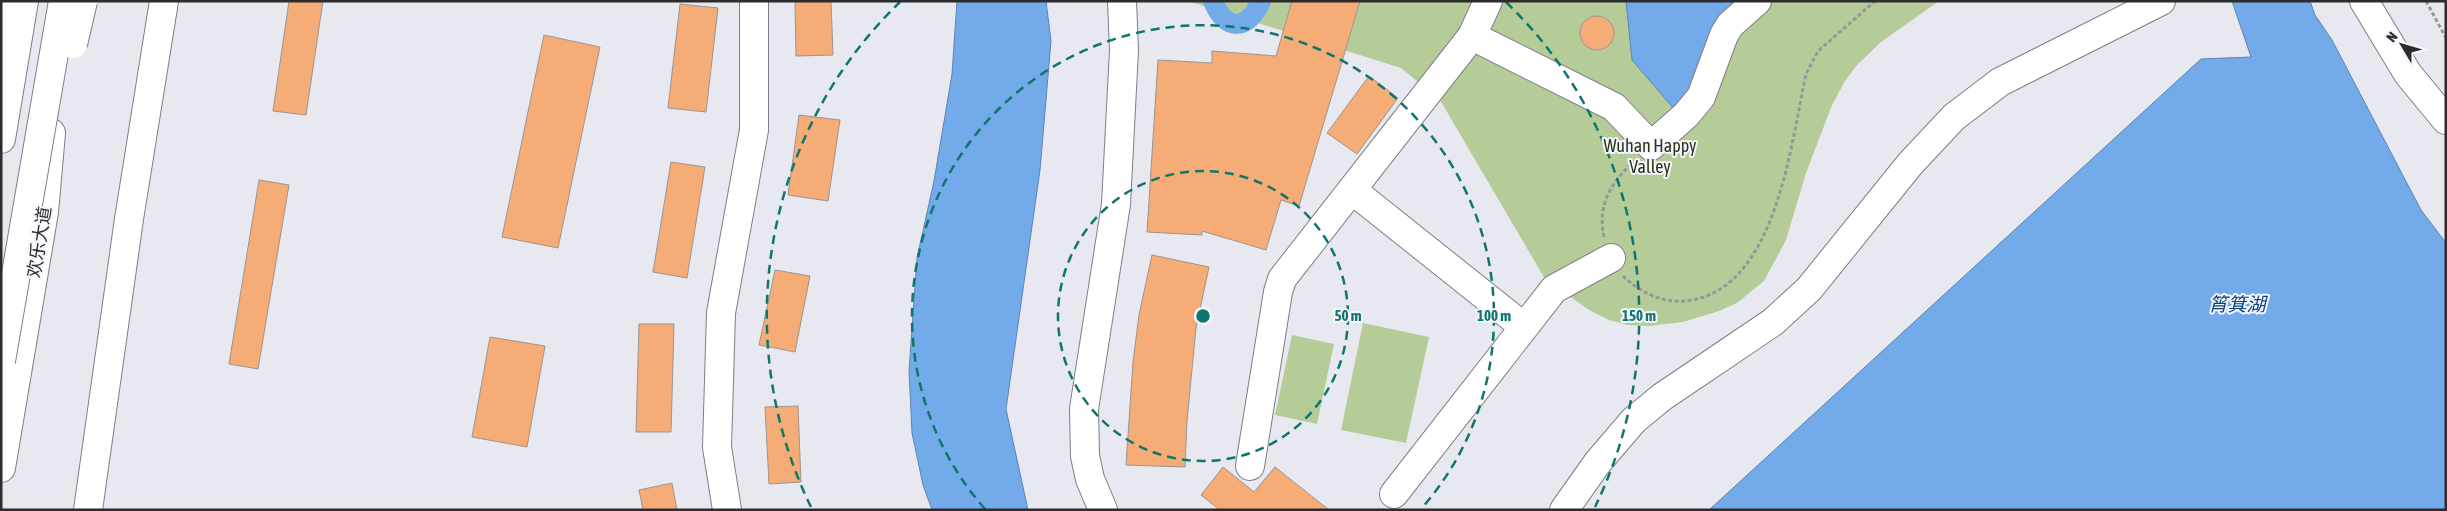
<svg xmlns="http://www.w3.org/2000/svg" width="2447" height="511" font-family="'Asap Condensed','Noto Sans SC',sans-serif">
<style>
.green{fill:#b5cc99}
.water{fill:#73aaea;stroke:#5e84b2}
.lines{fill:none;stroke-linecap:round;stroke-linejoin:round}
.canal{stroke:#73aaea;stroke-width:20}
.building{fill:#f5ac77;stroke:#9c9590}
.minor-casing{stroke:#7e7e86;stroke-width:30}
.major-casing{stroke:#7e7e86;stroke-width:30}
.highway-casing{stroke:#7e7e86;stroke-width:30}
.path{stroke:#96969c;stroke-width:3;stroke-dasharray:4 2.5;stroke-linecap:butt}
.minor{stroke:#fff;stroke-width:28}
.major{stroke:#fff;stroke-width:28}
.highway{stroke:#fff;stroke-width:28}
.highway-bridge-casing{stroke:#7e7e86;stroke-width:30;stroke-linecap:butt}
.highway-bridge{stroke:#fff;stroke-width:28}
.ring{fill:none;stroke:#0f766e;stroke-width:2.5;stroke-dasharray:9 6}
.labels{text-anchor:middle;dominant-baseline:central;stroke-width:4;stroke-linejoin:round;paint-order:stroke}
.park-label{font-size:18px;fill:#283514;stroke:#f5f5fe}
.street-label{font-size:18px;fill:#2c2c2f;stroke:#f5f5fe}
.water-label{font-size:19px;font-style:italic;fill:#05427b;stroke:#f5f5fe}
.centre{fill:#0f766e;stroke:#f5f5fe;stroke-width:2.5}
.ring-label{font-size:15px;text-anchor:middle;font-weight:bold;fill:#0f766e;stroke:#f5f5fe;stroke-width:4;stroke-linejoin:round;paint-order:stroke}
</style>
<rect width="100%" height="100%" fill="#e8e8f0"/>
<path class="green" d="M1188,1h751l-58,41 -24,23 -12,16 -13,24 -26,68 -20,67 -22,41 -27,22 -18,8 -36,11 -34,4 -21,-1 -19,-5 -20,-10 -44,-31 -105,-179 -39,-32z
M1363,323l66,14 -23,106 -65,-13z
M1292,335l42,9 -17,80 -42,-9z"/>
<path class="water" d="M957,1h89l5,40 -11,129 -34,239 22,101h-96l-9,-25 -11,-52 -3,-62 8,-113 17,-77 18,-107z
M1626,1h118l-48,87 -21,22 -43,-50z
M2232,1h78l5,14 17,25 89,170 25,33v267h-737l492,-451 50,-2z"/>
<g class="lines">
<path class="canal" d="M1213,1c12,31 35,30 48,0"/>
</g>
<path class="building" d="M289,1h34l-17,114 -33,-4z
M795,1h36l2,54 -37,1z
M1292,1h68l-61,205 -18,-6 -15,50 -64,-19v4l-55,-3 11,-172 54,3v-12l64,5z
M680,4l38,4 -12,104 -38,-4z
M1580 33a17 17 0 1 1 34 0a17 17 0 1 1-34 0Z
M544,35l56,12 -42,201 -56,-11z
M1369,76l29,22 -41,56 -30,-21z
M799,115l41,5 -12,81 -40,-6z
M671,162l34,5 -18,111 -34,-6z
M259,180l30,5 -31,184 -29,-5z
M1152,255l57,12 -13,61 -9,93 -2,46 -59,-2 7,-103 6,-47z
M775,270l35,6 -15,76 -36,-7z
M639,324h35l-3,108h-35z
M490,337l55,9 -18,101 -55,-10z
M798,406l3,76 -32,2 -4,-77z
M1223,467l31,25 21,-25 54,43h-109l-19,-15z
M672,483l5,27h-34l-4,-20z"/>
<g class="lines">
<g class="minor-casing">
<path id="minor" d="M1488,1l-16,35 142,71 37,39 35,-31 15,-18 23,-62 6,-10 27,-24
M2364,1l44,73 38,46
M1352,190l172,137
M1250,466l28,-174 4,-13 190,-243
M1394,494l160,-205 57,-31
M727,510l-10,-63 4,-134 33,-183v-129
M1103,510l-13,-31 -5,-23 -1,-47 32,-205 8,-154 -2,-49
M1564,510l34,-48 36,-42 28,-23 111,-75 36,-33 101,-125 44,-47 46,-35 161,-81"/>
</g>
<g class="major-casing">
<path id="major" d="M1,34l6,-33
M1,468l43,-256 7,-79
M88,510l41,-291 35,-218"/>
</g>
<g class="highway-casing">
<path id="highway" d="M1,139l23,-138"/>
</g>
<path class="path" d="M2426,1l20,37
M1604,237c-7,-33 7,-54 30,-76
M1623,276c19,18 43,29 69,24 85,-15 99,-158 114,-226l12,-23 57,-50"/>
<use href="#minor" class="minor"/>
<use href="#major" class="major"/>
<use href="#highway" class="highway"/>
<g class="highway-bridge-casing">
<path id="highway-bridge" d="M73,44l10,-43
M1,361l62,-360"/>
</g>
<use href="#highway-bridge" class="highway-bridge"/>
</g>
<g class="ring">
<circle cx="1203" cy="316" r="145"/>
<path d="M985 509A291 291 0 1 1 1421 509"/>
<path d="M811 507A436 436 0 0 1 900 2M1506 2A436 436 0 0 1 1595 507"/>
</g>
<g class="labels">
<g class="park-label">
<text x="1650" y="145">Wuhan Happy<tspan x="1650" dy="21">Valley</tspan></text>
</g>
<g class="street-label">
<text transform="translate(39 242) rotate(-81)">欢乐大道</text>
</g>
<g class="water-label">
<text x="2237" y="304">筲箕湖</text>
</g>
</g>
<circle cx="1203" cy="316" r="8" class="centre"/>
<g class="ring-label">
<text x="1348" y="321">50 m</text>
<text x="1494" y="321">100 m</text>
<text x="1639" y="321">150 m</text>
</g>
<rect width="2447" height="511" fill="none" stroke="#2c2c2f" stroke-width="5"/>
<g transform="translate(2402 45) rotate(308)" stroke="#f5f5fe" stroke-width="4" paint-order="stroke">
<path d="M0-4L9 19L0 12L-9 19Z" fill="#2c2c2f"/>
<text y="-8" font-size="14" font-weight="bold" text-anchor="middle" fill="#2c2c2f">N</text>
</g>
</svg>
